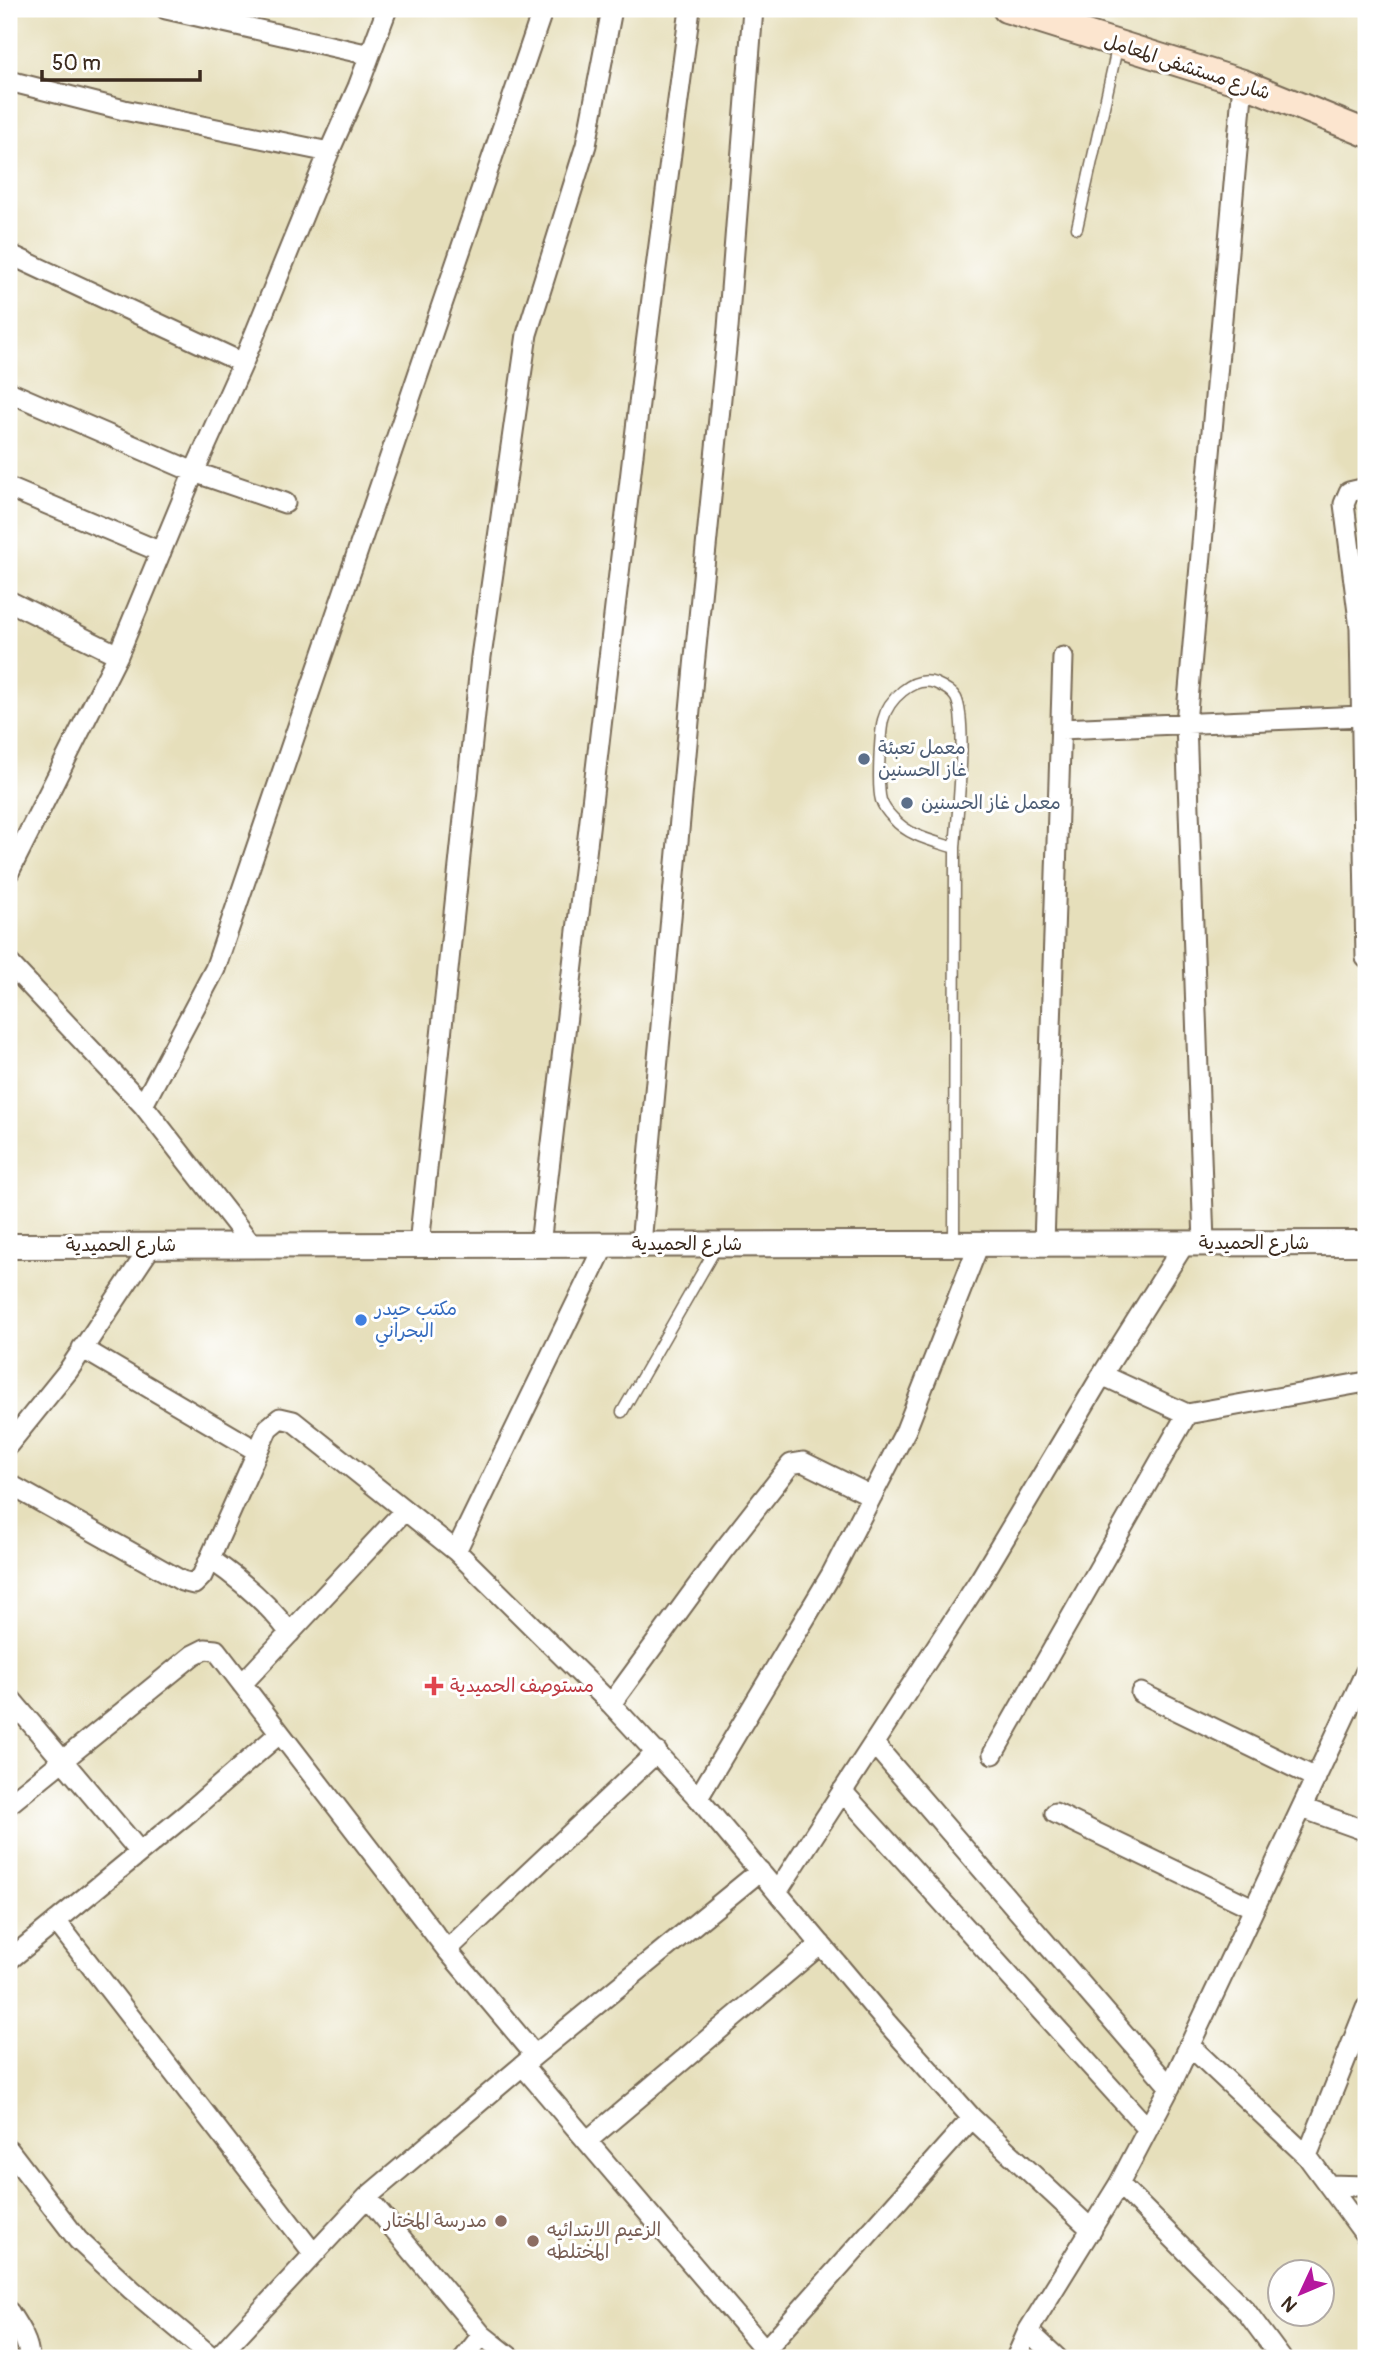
<svg xmlns="http://www.w3.org/2000/svg" width="1375" height="2367" font-family="Pangolin,'Playpen Sans Arabic',sans-serif">
<style>
.lines{fill:none;stroke-linecap:round;stroke-linejoin:round}
.service-casing{stroke:#776955;stroke-width:13}
.minor-casing{stroke:#776955;stroke-width:23}
.tertiary-casing{stroke:#776955;stroke-width:28}
.secondary-casing{stroke:#776955;stroke-width:30}
.service{stroke:#fff;stroke-width:10}
.minor{stroke:#fff;stroke-width:19}
.tertiary{stroke:#fff;stroke-width:24}
.secondary{stroke:#fce5cf;stroke-width:26}
.service-dot{fill:#5c6f8a;stroke:#fff;stroke-width:2.5}
.shop-dot{fill:#3f7fe0;stroke:#fff;stroke-width:2.5}
.health-dot{fill:#e0444e;stroke:#fff;stroke-width:2.5}
.education-dot{fill:#8d6e63;stroke:#fff;stroke-width:2.5}
.labels{text-anchor:middle;dominant-baseline:central;stroke-width:6;stroke-linejoin:round;paint-order:stroke}
.street-label{font-size:19px;fill:#3b2a1e;stroke:#fff}
.service-label{font-size:19px;fill:#4e5e75;stroke:#fff;text-anchor:start}
.shop-label{font-size:19px;fill:#366cbe;stroke:#fff;text-anchor:start}
.health-label{font-size:19px;fill:#be3a42;stroke:#fff;text-anchor:start}
.education-label{font-size:19px;fill:#785e54;stroke:#fff;text-anchor:end}
</style>
<rect width="100%" height="100%" fill="#fff"/>
<filter id="ink" filterUnits="userSpaceOnUse"><feTurbulence type="fractalNoise" baseFrequency=".0143" numOctaves="2"/><feDisplacementMap in="SourceGraphic" scale="14" xChannelSelector="R" yChannelSelector="G"/><feConvolveMatrix kernelMatrix="1 2 1 2 8 2 1 2 1" color-interpolation-filters="sRGB"/></filter>
<filter id="wash" filterUnits="userSpaceOnUse"><feTurbulence type="fractalNoise" baseFrequency=".00686" numOctaves="4" result="noise"/><feDisplacementMap in="SourceGraphic" scale="28" xChannelSelector="R" yChannelSelector="G"/><feGaussianBlur stdDeviation="1.57" result="paint"/><feColorMatrix in="noise" values="0 0 0 0 0 0 0 0 0 0 0 0 0 0 0 0 0 1.4 0 .05"/><feComposite in="paint" operator="in"/></filter>
<g filter="url(#wash)">
<rect width="100%" height="100%" fill="#e6dfbb"/>
</g>
<g filter="url(#ink)">
<g class="lines">
<g class="service-casing">
<path id="service" d="M1077,228l41,-184
M954,1243l1,-395c2,-30 13,-126 1,-150 -4,-7 -14,-12 -21,-15 -22,-8 -47,17 -52,37 -3,14 -6,67 -2,80 2,6 8,14 12,18 15,18 40,23 62,30
M622,1412l94,-164"/>
</g>
<g class="minor-casing">
<path id="minor" d="M166,9l204,46
M9,81l115,29 205,42
M9,254l234,109
M9,392l185,80 91,31
M9,488l152,64
M1366,488l-17,4 -5,12 16,124 6,330
M9,601l109,54
M1061,729l301,-13
M9,872l109,-217 76,-183 49,-109 86,-211 29,-65 29,-78
M9,963l134,142 109,140
M143,1105l72,-136 328,-960
M1204,1243l-18,-520 57,-640
M641,1244l53,-577 34,-339 25,-319
M1044,1244l19,-587
M419,1245l62,-588 46,-323 59,-189 26,-136
M540,1245l106,-901 44,-335
M82,1348l175,103
M1102,1375l85,39
M9,1444l59,-73 84,-126
M9,1484l173,97 12,3 8,-8 66,-148 12,-10 13,3 163,130 155,153 87,94 189,225 85,95 120,112
M456,1551l149,-307
M210,1559c31,21 57,43 80,74
M242,1684l162,-173
M1141,1693l175,85
M9,1697l131,155
M611,1704l111,-152 69,-88 12,-2 69,34
M874,1744l296,343
M993,1754l194,-340 179,-32
M842,1791l306,338
M698,1798l133,-223 75,-145 73,-186
M9,1804l184,-149 12,-6 11,1 231,300
M1302,1808l64,23
M1055,1813l198,95
M777,1892l204,-314 121,-203 83,-132
M56,1921l258,333
M9,1960l180,-148 91,-79
M1189,2045l118,111 59,80
M535,2055l-88,-105 210,-198
M523,2066l249,292
M587,2141l234,-197
M9,2150l69,90 54,50 81,68
M1307,2156l59,-148
M1119,2184l127,127 35,47
M1329,2185l37,1
M367,2197l115,138 29,23
M9,2312c9,14 20,30 20,46
M1028,2331l29,27
M765,2350l207,-232
M217,2358l150,-161 168,-142 225,-184
M464,2358l18,-23
M1016,2358l12,-27 91,-147 51,-97 196,-416"/>
</g>
<g class="tertiary-casing">
<path id="tertiary" d="M9,1246l1357,-3"/>
</g>
<g class="secondary-casing">
<path id="secondary" d="M1006,9l237,74 123,50"/>
</g>
<use href="#service" class="service"/>
<use href="#minor" class="minor"/>
<use href="#tertiary" class="tertiary"/>
<use href="#secondary" class="secondary"/>
</g>
</g>
<g class="service-dot">
<circle cx="864" cy="759" r="7"/>
<circle cx="907" cy="803" r="7"/>
</g>
<circle class="shop-dot" cx="361" cy="1320" r="7"/>
<path class="health-dot" d="M430.5 1675.5h7v7h7v7h-7v7h-7v-7h-7v-7h7z"/>
<g class="education-dot">
<circle cx="501" cy="2221" r="7"/>
<circle cx="533" cy="2241" r="7"/>
</g>
<g class="labels">
<g class="street-label">
<text transform="translate(1187 67) rotate(18)">شارع مستشفى المعامل</text>
<text x="1254" y="1243">شارع الحميدية</text>
<text x="687" y="1244">شارع الحميدية</text>
<text x="121" y="1245">شارع الحميدية</text>
</g>
<g class="service-label">
<text x="878" y="748">معمل تعبئة<tspan x="878" dy="22">غاز الحسنين</tspan></text>
<text x="921" y="803">معمل غاز الحسنين</text>
</g>
<g class="shop-label">
<text x="375" y="1309">مكتب حيدر<tspan x="375" dy="22">البحراني</tspan></text>
</g>
<g class="health-label">
<text x="450" y="1686">مستوصف الحميدية</text>
</g>
<g class="education-label">
<text x="487" y="2221">مدرسة المختار</text>
<text x="547" y="2230" text-anchor="start">الزعيم الابتدائيه<tspan x="547" dy="22">المختلطه</tspan></text>
</g>
</g>
<rect width="1375" height="2367" fill="none" stroke="#fff" stroke-width="35"/>
<g transform="translate(1301 2293) rotate(226)"><circle r="33" fill="#ffffff" stroke="#b1aaa5" stroke-width="2"/>
<path d="M0-5L12 26L0 18L-12 26Z" fill="#b5179e"/>
<text y="-10" font-size="19" font-weight="bold" text-anchor="middle" fill="#3b2a1e">N</text>
</g>
<path d="M42 70v10h158v-10" fill="none" stroke="#3b2a1e" stroke-width="3.5"/>
<text x="52" y="70" font-size="21" fill="#3b2a1e" stroke="#ffffff" stroke-width="5" paint-order="stroke">50 m</text>
</svg>
